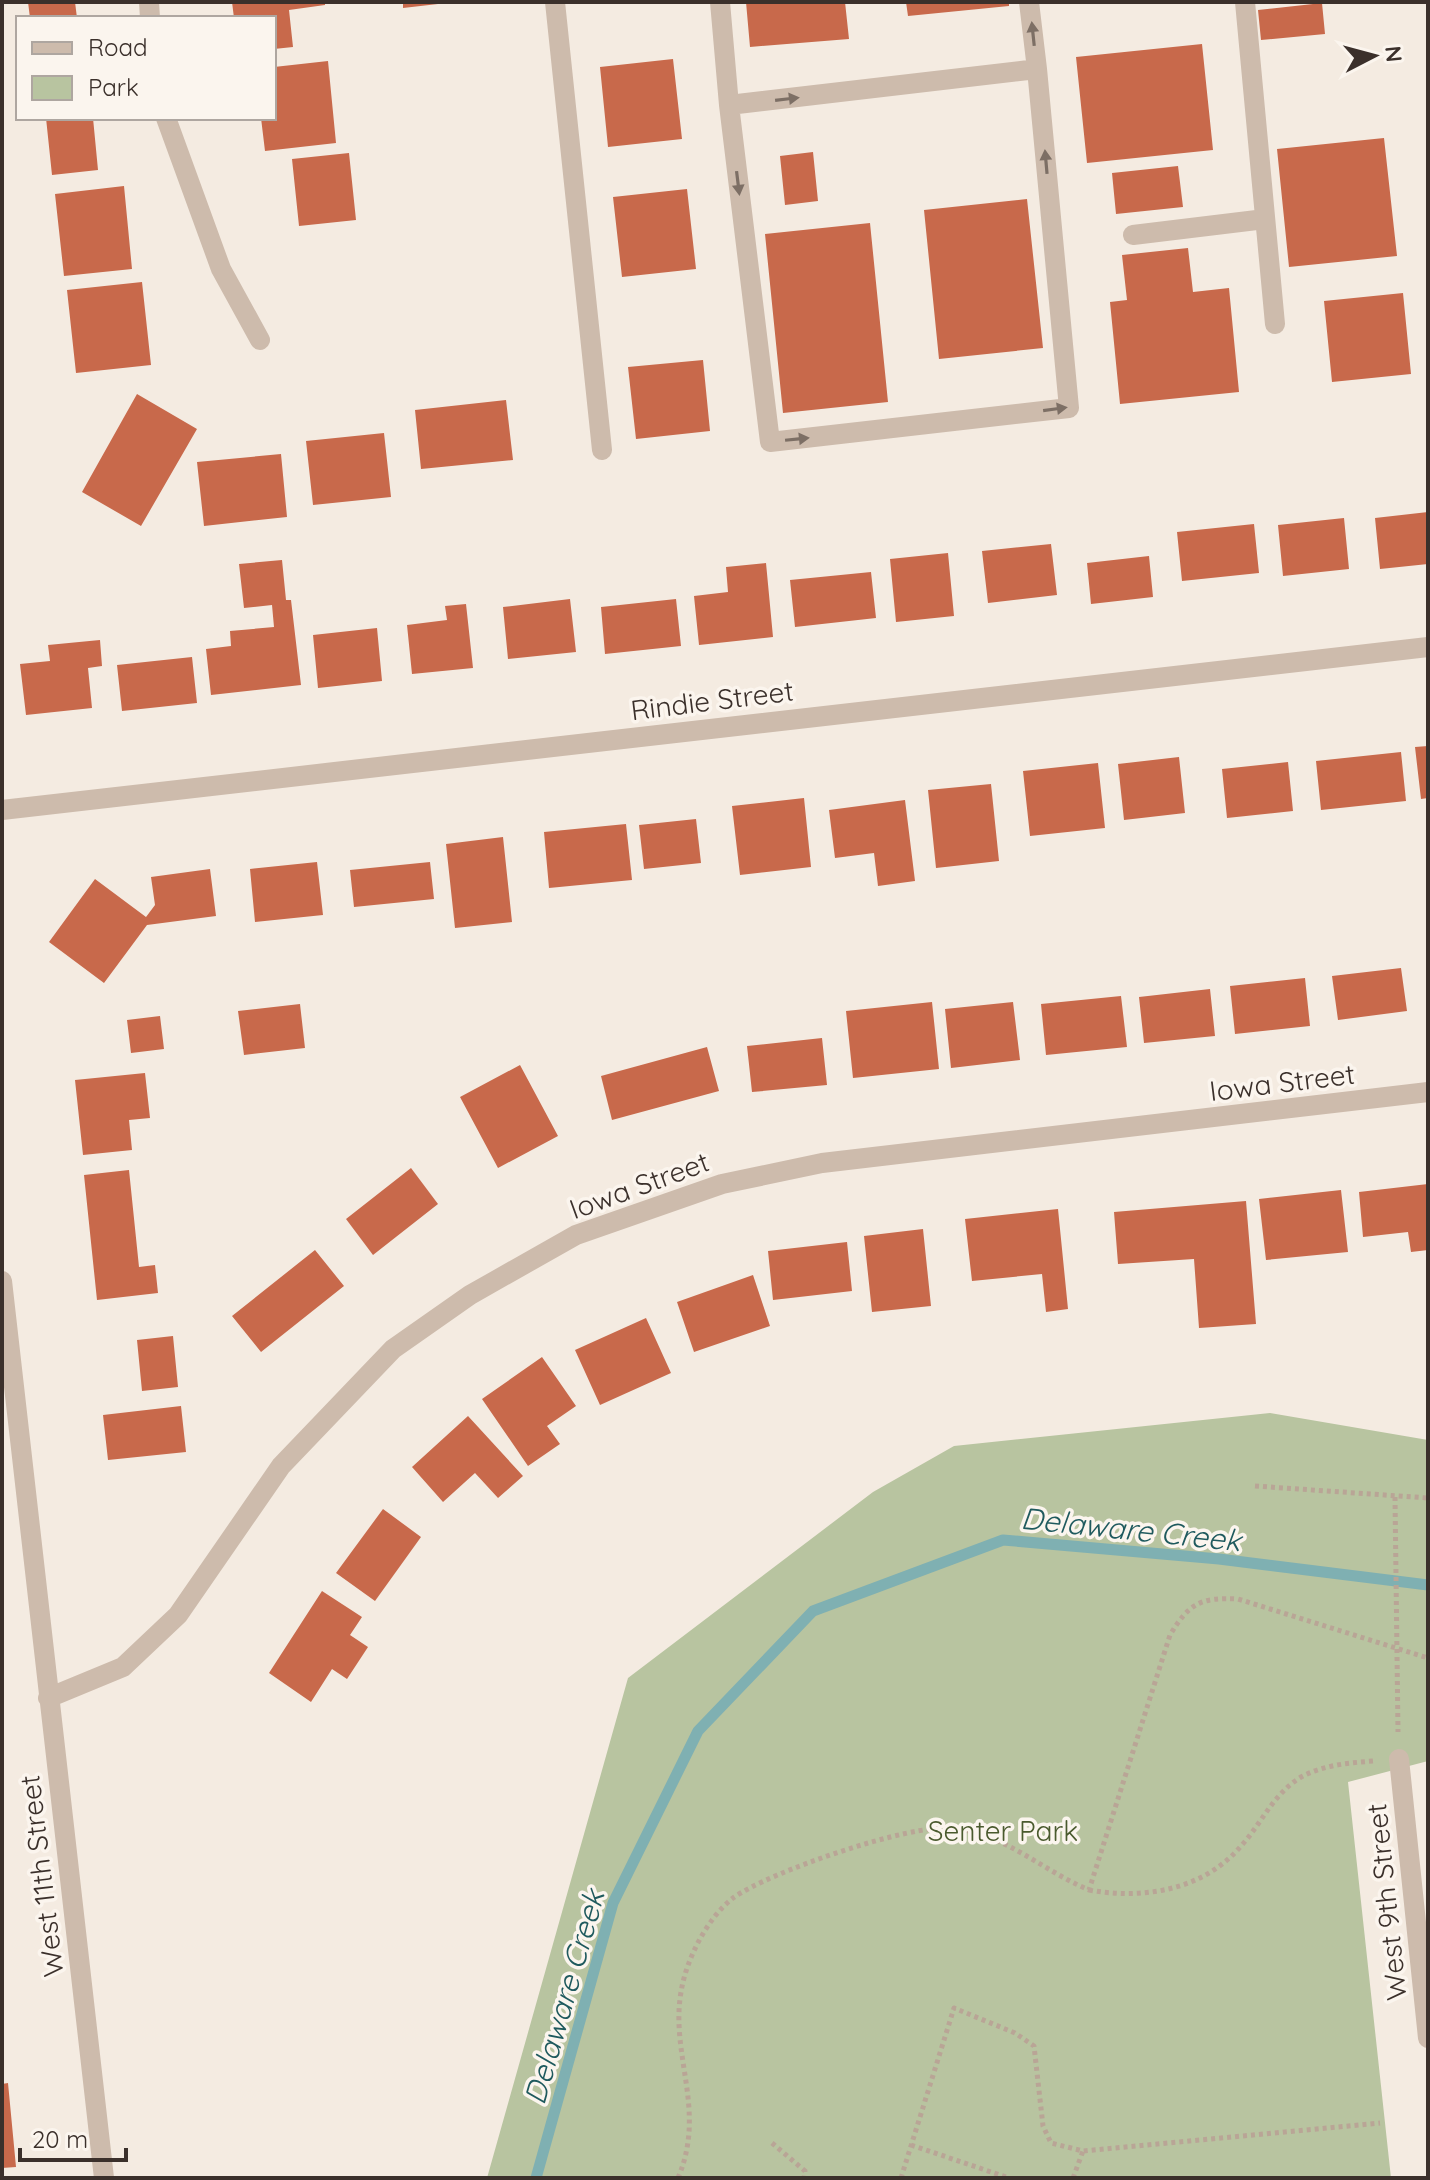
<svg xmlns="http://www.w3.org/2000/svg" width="1430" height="2180" font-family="Quicksand,sans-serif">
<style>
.green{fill:#b8c4a0}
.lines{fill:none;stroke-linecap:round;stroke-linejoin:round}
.stream{stroke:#7fb0b2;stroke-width:11}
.building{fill:#c8694b}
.path{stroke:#b9a596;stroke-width:5;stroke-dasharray:4 4;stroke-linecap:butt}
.minor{stroke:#cdbbac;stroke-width:20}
.oneway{fill:#7d6f65}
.labels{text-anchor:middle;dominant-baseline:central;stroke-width:7;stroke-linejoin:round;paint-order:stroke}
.street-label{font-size:28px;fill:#3b302b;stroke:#fbf5ee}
.park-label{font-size:28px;fill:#4a5a2e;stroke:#fbf5ee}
.water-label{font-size:30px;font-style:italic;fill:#1f5a5e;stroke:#fbf5ee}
</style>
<rect width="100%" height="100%" fill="#f4ebe1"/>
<path class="green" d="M1270,1413l158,27v321l-80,21 43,396h-904l141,-500 245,-186 81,-46z"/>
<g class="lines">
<path class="stream" d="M536,2178l77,-275 85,-172 115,-120 190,-71 216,19 209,26"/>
</g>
<path class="building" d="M28,2h47l2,16h-47z
M232,2h93v3l-36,5 4,37 -19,2v-31h-40z
M403,2h35v2l-35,4z
M746,2h99l4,37 -99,8z
M906,2h103v4l-101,10z
M1322,3l3,31 -64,6 -3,-30z
M1202,44l11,106 -126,13 -11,-106z
M673,59l9,80 -74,8 -8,-80z
M328,61l8,82 -71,8 -4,-33h13v-51z
M46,118h47l5,52 -46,5z
M1384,138l13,118 -108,11 -12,-118z
M813,152l5,49 -33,4 -5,-49z
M349,153l7,67 -57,6 -7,-67z
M1178,166l5,41 -67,7 -4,-41z
M124,186l8,83 -68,7 -9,-82z
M687,189l9,80 -74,8 -9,-80z
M1027,199l16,149 -104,11 -15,-149z
M870,223l18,179 -105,11 -18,-179z
M1188,248l5,44 36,-4 10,104 -119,12 -10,-102 17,-2 -5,-45z
M142,282l9,83 -75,8 -9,-83z
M1403,293l8,81 -79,8 -8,-81z
M703,360l7,71 -74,8 -8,-72z
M137,394l60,35 -56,97 -59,-34z
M506,400l7,60 -92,9 -6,-59z
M384,433l7,64 -78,8 -7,-64z
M281,454l6,63 -83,9 -7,-64z
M1428,512v52l-48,5 -5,-51z
M1344,518l5,51 -66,7 -5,-51z
M1254,524l5,49 -77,8 -5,-49z
M1051,544l6,51 -69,8 -6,-52z
M948,553l6,63 -58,6 -6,-63z
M1149,556l4,41 -62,7 -4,-41z
M282,560l4,40h5l10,85 -90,10 -5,-46 25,-3 -1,-15 44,-4 -2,-22 -28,3 -5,-44z
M766,563l7,74 -74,8 -5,-49 34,-4 -2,-25z
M871,572l5,46 -81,9 -5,-47z
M570,599l6,53 -68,7 -5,-52z
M676,599l5,47 -76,8 -4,-47z
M466,604l7,64 -61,6 -5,-49 40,-5 -2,-14z
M377,628l5,53 -64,7 -5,-53z
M100,640l2,26 -14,2 4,40 -66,7 -6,-51 30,-3 -2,-16z
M192,657l5,46 -75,8 -5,-46z
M1428,746v52l-7,1 -6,-52z
M1401,752l5,49 -85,9 -5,-49z
M1179,757l6,56 -61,7 -6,-56z
M1288,762l5,49 -66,7 -5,-49z
M1098,763l7,65 -75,8 -7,-65z
M991,784l8,77 -63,7 -8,-78z
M804,798l7,69 -71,8 -8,-69z
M905,800l10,81 -37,5 -4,-33 -39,5 -6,-48z
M696,819l5,44 -57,6 -5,-44z
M626,824l6,56 -83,8 -5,-56z
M503,837l9,85 -57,6 -9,-84z
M317,862l6,53 -68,7 -5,-53z
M430,862l4,37 -80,8 -4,-37z
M210,869l6,47 -69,9 -43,58 -55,-41 46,-63 51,38 9,-12 -4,-28z
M1401,968l6,43 -69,9 -6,-44z
M1305,978l5,48 -75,8 -5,-48z
M1210,989l5,47 -71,7 -5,-46z
M1121,996l6,51 -81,8 -5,-51z
M932,1002l7,67 -86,9 -7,-67z
M1013,1002l7,58 -69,8 -6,-59z
M300,1004l5,44 -61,7 -6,-44z
M160,1016l4,33 -33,4 -4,-33z
M822,1038l5,47 -75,7 -5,-46z
M707,1047l12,44 -107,29 -11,-44z
M520,1065l38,71 -60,32 -38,-71z
M145,1073l5,45 -21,2 3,30 -49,5 -8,-75z
M411,1168l27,36 -65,51 -27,-36z
M129,1170l10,97 16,-2 3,28 -61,7 -13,-125z
M1428,1184v66l-17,2 -3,-20 -45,5 -4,-45z
M1341,1190l7,62 -82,8 -7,-61z
M1246,1201l10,123 -57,4 -5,-69 -76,5 -4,-52z
M1058,1209l10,100 -22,3 -4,-38 -70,7 -7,-62z
M923,1229l8,77 -59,6 -8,-76z
M847,1242l5,49 -79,9 -5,-49z
M315,1250l29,36 -83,66 -29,-36z
M753,1275l17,51 -76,26 -17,-50z
M646,1318l25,55 -71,32 -25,-55z
M173,1336l5,51 -36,4 -5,-51z
M542,1357l34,49 -29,20 13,18 -32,22 -46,-67z
M181,1406l5,46 -78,8 -5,-45z
M468,1416l55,60 -25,22 -23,-25 -32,29 -31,-35z
M383,1509l38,28 -46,64 -39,-28z
M322,1591l40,26 -12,18 18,12 -21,32 -15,-10 -21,33 -42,-29z
M8,2083l8,84 -14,1v-84z"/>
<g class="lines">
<path class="path" d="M1255,1486l173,12
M1395,1497l3,235
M1089,1890c54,10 115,0 152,-44 21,-23 32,-52 60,-69 22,-12 47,-14 72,-16
M772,2143l33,28 -1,7
M911,2145l98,33
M678,2178c29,-68 -8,-122 3,-186 5,-32 26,-74 52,-94 36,-26 176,-74 219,-70 52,5 91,43 137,62l81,-255c19,-32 31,-38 68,-36l190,59
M901,2178l53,-170 61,25 19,13 9,80 8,17 32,8 297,-28
M1073,2178l10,-27"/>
<path class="minor" d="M149,2l1,16
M555,2l47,448
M720,2l9,103 308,-36 -8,-67
M1245,2l30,322
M729,105l41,337 299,-34 -32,-339
M166,118l55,151 39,71
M1133,235l132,-16
M2,810l1426,-163
M2,1281l102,897
M48,1698l75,-31 55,-52 103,-149 112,-117 77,-54 106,-60 146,-51 100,-21 606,-71
M1399,1759l29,279"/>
</g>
<defs><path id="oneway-solid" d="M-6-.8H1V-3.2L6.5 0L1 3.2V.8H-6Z" transform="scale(2)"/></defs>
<g class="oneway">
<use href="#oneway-solid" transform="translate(1033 34) rotate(-96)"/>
<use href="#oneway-solid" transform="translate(787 99) rotate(-7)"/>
<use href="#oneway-solid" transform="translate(1046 162) rotate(-95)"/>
<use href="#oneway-solid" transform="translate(738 183) rotate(83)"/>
<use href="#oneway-solid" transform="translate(1055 409) rotate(-8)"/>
<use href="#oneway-solid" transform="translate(797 439) rotate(-6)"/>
</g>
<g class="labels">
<g class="street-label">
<text transform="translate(712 700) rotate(-7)">Rindie Street</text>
<text transform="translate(1282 1082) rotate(-7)">Iowa Street</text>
<text transform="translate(639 1185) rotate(-20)">Iowa Street</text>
<text transform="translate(41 1876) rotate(-97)">West 11th Street</text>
<text transform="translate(1386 1902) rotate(-96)">West 9th Street</text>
</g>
<g class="park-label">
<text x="1003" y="1830">Senter Park</text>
</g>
<g class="water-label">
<text transform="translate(1131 1529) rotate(6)">Delaware Creek</text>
<text transform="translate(564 1997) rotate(-74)">Delaware Creek</text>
</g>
</g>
<rect width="1430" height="2180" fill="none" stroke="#3b302b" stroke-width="8"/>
<rect x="16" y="16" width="260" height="104" fill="#fbf5ee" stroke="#aea6a0" stroke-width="2"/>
<rect x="32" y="42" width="40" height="12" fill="#cdbbac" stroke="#aea6a0" stroke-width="2"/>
<text x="88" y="56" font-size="24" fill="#3b302b">Road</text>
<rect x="32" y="76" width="40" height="24" fill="#b8c4a0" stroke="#aea6a0" stroke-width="2"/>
<text x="88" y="96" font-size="24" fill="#3b302b">Park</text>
<g transform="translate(1374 56) rotate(84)" stroke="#fbf5ee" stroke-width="6" paint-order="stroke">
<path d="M0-6L14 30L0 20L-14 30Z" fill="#3b302b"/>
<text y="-12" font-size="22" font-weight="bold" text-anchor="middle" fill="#3b302b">N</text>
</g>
<path d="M20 2148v12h106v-12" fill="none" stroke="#3b302b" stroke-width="4"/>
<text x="32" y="2148" font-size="24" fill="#3b302b" stroke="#fbf5ee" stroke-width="6" paint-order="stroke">20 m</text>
</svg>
